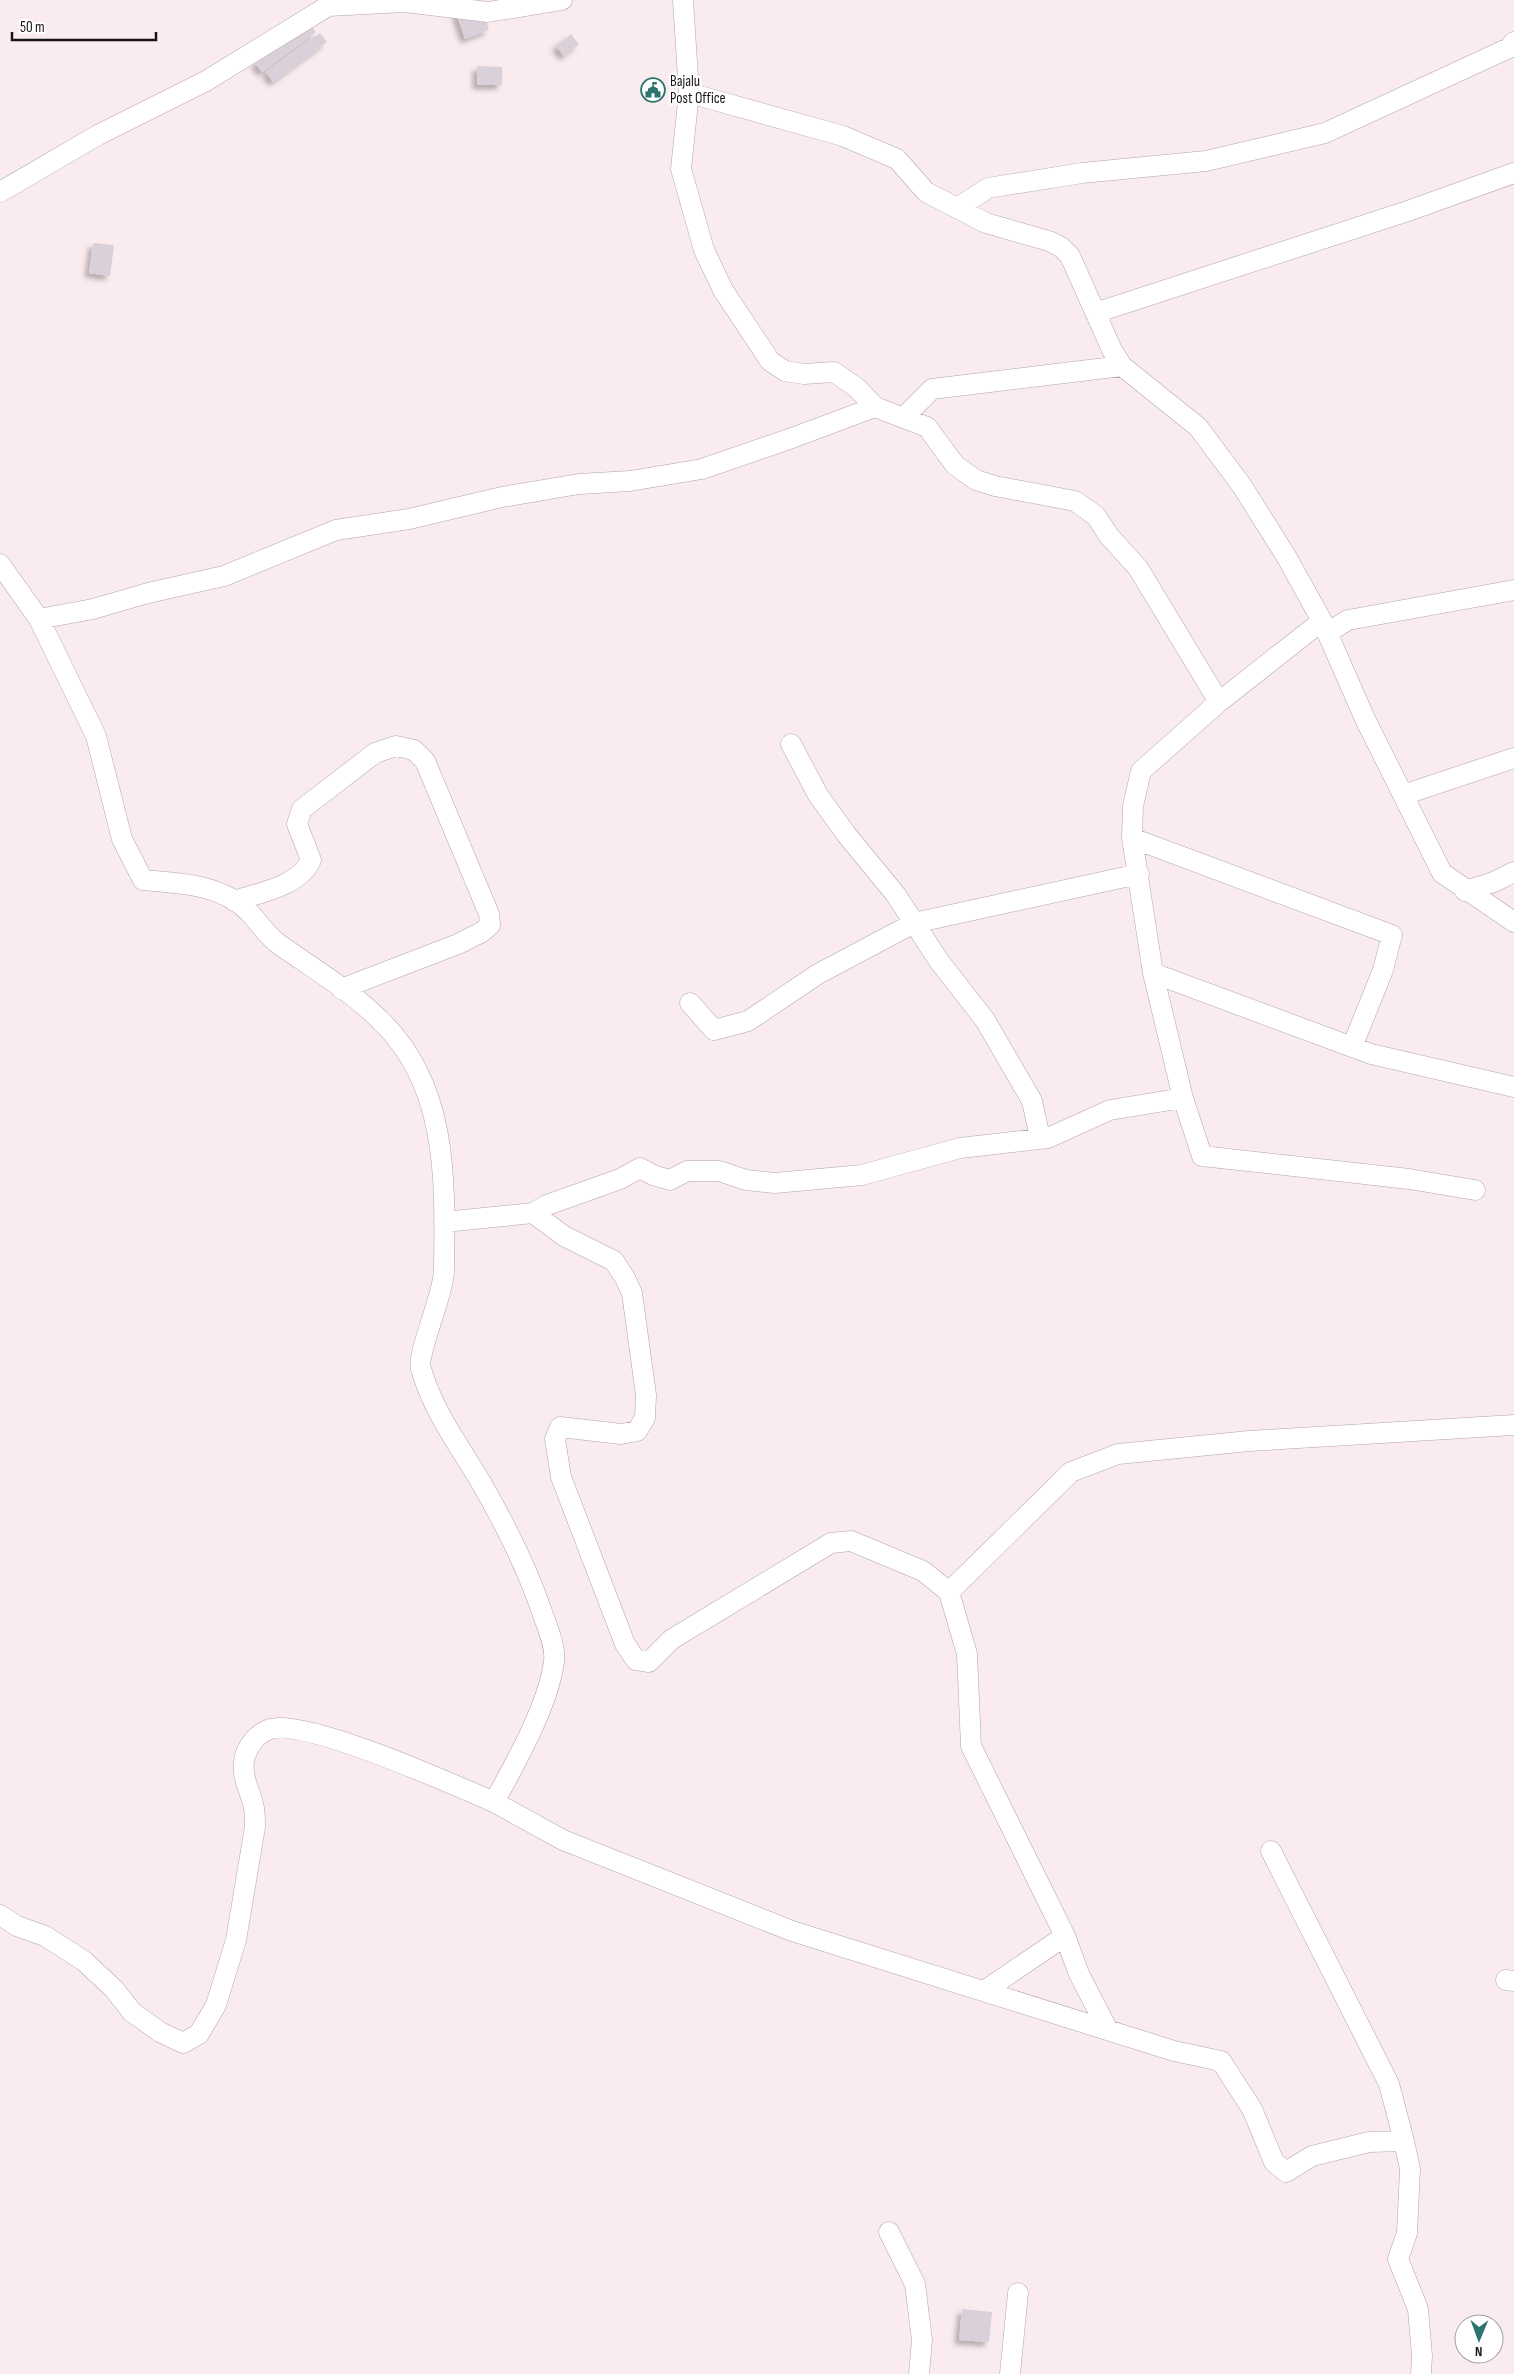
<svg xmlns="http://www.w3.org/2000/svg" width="1514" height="2374" font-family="'Sofia Sans Condensed',sans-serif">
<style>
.building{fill:#dad0d9;filter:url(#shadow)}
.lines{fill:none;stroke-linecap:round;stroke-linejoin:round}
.minor-casing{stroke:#b3a5a7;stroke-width:21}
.minor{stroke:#fff;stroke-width:20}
.labels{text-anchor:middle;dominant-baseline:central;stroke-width:4.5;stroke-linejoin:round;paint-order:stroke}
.poi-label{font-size:15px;fill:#1a1415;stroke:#fff;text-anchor:start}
</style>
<defs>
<filter id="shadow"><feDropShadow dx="-4.5" dy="4.5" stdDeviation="2.5" flood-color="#0004"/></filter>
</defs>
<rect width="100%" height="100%" fill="#faebee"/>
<path class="building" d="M481,4l8,26 -24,9 -9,-27z
M309,23l7,9 -54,40 -7,-9z
M320,33l7,9 -54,40 -7,-10z
M571,34l8,10 -15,12 -8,-10z
M477,66l25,1v18h-25z
M93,243l21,2 -4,31 -21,-3z
M962,2309l30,3 -3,30 -30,-2z"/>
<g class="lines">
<g class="minor-casing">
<path id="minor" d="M683,0l6,93 -8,76 23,81 19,40 47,71 15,10 19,3 30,-2 23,16 18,19 52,20 28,38 21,15 19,6 80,15 21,15 13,20 29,32 81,134
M405,2l83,10 74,-12
M689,93l154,43 54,23 29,33 60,31 63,18 12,6 9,9 42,94 10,16 76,61 44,59 44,70 36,65 44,100 76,152 72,49
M0,192l98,-57 108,-54 122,-75 77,-4v-2
M957,208l31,-20 94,-15 124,-12 119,-28 184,-85 5,-6
M1095,313l313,-102 106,-38
M904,417l28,-28 190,-23
M0,564l39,55 57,117 26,103 21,41c37,3 78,4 106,32 11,12 18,24 31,33 34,24 71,46 100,75 69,66 65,162 64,250 0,24 -28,85 -23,99 12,41 36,74 58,110 25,43 47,86 63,133 5,15 14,34 12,49 -5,43 -39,103 -60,141l69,38 229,91 382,120 47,10 31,48 22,53 12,10 26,-16 57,-14 35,-1 6,28 -3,64 -9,26 20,50 4,47 -1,18
M39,619l54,-10 55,-16 76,-17 112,-46 73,-11 93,-22 77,-13 51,-3 72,-12 90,-31 83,-31
M1322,621l-103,81 -78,69 -8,35 -1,32 21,135 30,125 19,58 207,23 66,11
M1327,633l21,-13 166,-30
M791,744l27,51 28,39 50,61 43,66 46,59 47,81 8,37
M1403,795l111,-37
M1132,838l260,97 -9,35 -31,77
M1465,891l29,-9 20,-10
M234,901c25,-8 66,-15 77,-41l-14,-36 5,-15 73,-56 21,-7 18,4 11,11 64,153 1,11 -8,7 -24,12 -117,45
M1153,973l218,81 143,33
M690,1003l24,27 34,-9 70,-47 96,-51 225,-49
M533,1213l31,23 50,25 11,17 7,15 14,102 -1,23 -8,13 -16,3 -61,-7 -5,12 6,38 64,167 11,16 13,2 23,-23 159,-96 20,-2 72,30 26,21 18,62 4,92 94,190 14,38 29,56
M444,1222l89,-9 14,-8 73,-26 20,-11 13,7 17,5 17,-9h32l27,9 29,3 87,-8 98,-27 88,-10 62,-28 73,-12
M949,1592l122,-120 47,-18 131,-13 265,-16
M1271,1851l118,233 15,57
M0,1915l17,11 28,10 39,25 30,28 18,23 28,20 23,11 16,-9 17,-29 20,-65 19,-113c0,-7 0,-13 -1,-19 -4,-19 -14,-32 -9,-52 4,-12 13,-23 25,-27 36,-11 184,56 224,73
M1506,1980l8,1
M984,1991l81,-55
M889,2232l26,52 7,56 -3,34
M1010,2374l8,-81"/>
</g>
<use href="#minor" class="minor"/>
</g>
<defs>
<g id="civic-ring" transform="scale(1.25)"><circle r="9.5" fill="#fff" stroke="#2b7470" stroke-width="1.5"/><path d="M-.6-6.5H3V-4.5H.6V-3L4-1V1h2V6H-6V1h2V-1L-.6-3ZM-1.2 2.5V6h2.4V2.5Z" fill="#2b7470"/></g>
</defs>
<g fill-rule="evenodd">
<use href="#civic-ring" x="653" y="90"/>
</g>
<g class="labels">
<g class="poi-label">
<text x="670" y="81">Bajalu<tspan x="670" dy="17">Post Office</tspan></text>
</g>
</g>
<g transform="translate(1479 2339) rotate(181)"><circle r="24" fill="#ffffff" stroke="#a3a1a1"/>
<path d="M0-4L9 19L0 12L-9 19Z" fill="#2b7470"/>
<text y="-8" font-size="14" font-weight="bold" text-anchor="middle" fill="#1a1415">N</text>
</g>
<path d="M12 32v8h144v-8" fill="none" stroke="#1a1415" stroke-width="2.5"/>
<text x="20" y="32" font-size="15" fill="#1a1415" stroke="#ffffff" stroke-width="4" paint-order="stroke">50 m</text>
</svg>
